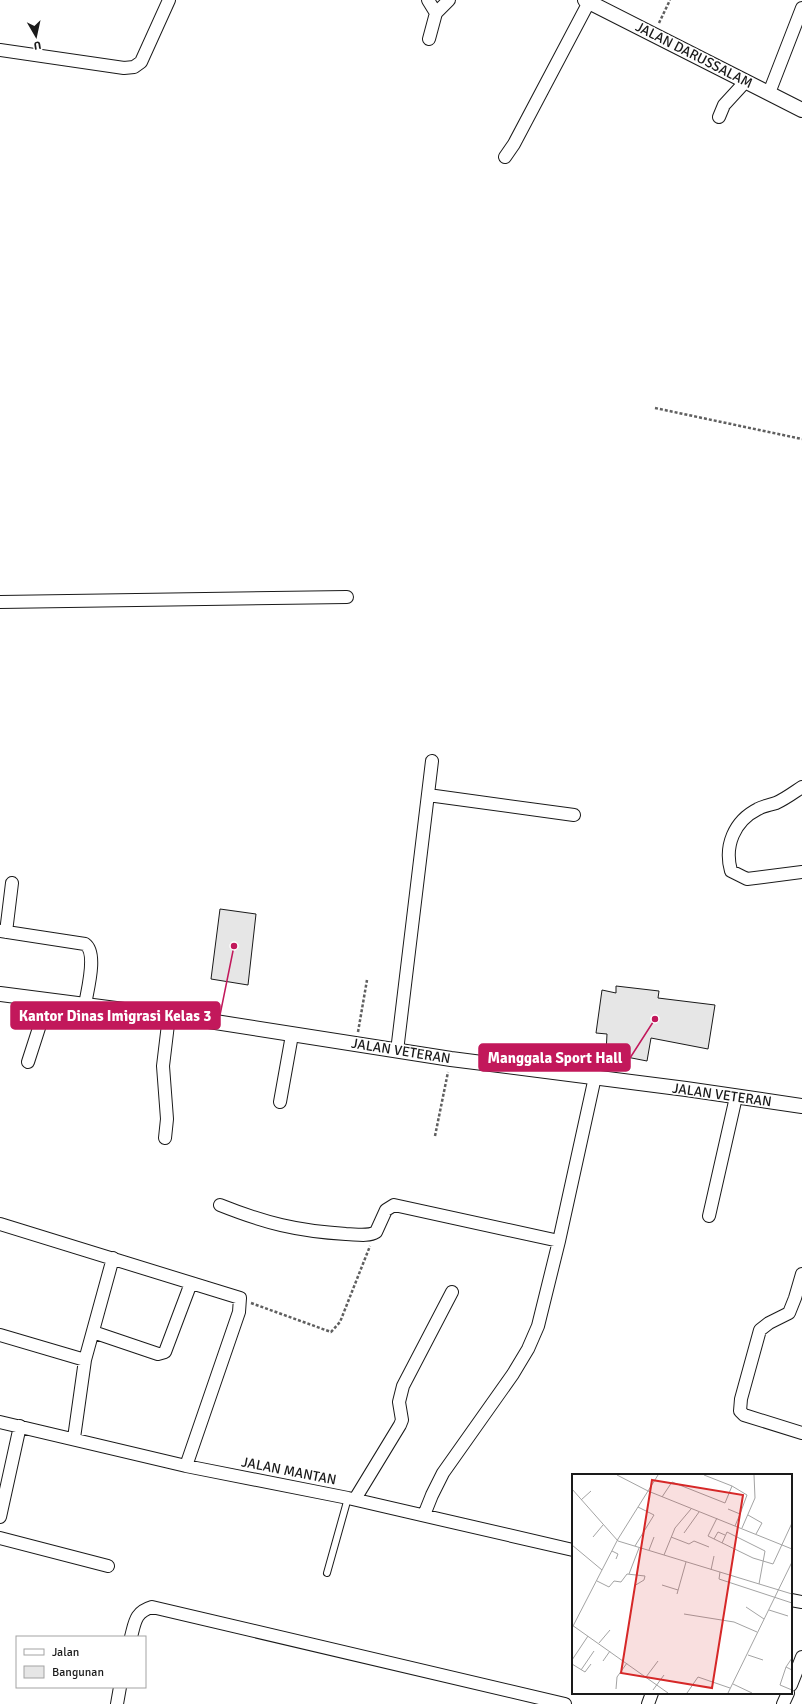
<svg xmlns="http://www.w3.org/2000/svg" width="802" height="1704" font-family="Signika,sans-serif">
<style>
.building{fill:#e6e6e6;stroke:#1a1a1a}
.lines{fill:none;stroke-linecap:round;stroke-linejoin:round}
.service-casing{stroke:#1a1a1a;stroke-width:8}
.minor-casing{stroke:#1a1a1a;stroke-width:14}
.tertiary-casing{stroke:#1a1a1a;stroke-width:16}
.path{stroke:#5f5f5f;stroke-width:2.5;stroke-dasharray:3 2;stroke-linecap:butt}
.service{stroke:#fff;stroke-width:6}
.minor{stroke:#fff;stroke-width:12}
.tertiary{stroke:#fff;stroke-width:14}
.labels{text-anchor:middle;dominant-baseline:central;stroke-width:3;stroke-linejoin:round;paint-order:stroke}
.street-label{font-size:14px;fill:#1a1a1a;stroke:#fff}
.inset-road{fill:none;stroke:#a3a3a3;stroke-width:1}
.view{fill:#d62828;fill-opacity:0.15;stroke:#d62828;stroke-width:2}
.inset-edge{fill:none;stroke:#1a1a1a;stroke-width:2}
.leader{fill:none;stroke:#c2185b;stroke-width:1.5}
.callout-dot{fill:#c2185b;stroke:#fff;stroke-width:1.5}
.callout{fill:#c2185b;stroke:#c2185b;stroke-width:1.5}
.callout-label{font-size:15px;text-anchor:middle;font-weight:bold;fill:#fff}
</style>
<rect width="100%" height="100%" fill="#fff"/>
<path class="building" d="M220,909l36,5 -8,71 -37,-6z
M616,986l43,5 -1,7 57,7 -7,44 -57,-11 -4,23 -41,-8 1,-19 -11,-1 6,-43 14,3z"/>
<g class="lines">
<g class="service-casing">
<path id="service" d="M327,1573l21,-75"/>
</g>
<g class="minor-casing">
<path id="minor" d="M428,0l8,13
M429,39l7,-26 13,-13
M0,50l124,18 10,-1 7,-5 28,-62
M769,93l33,-85
M719,117l5,-12 22,-24
M505,157l9,-13 75,-142
M0,602l347,-5
M802,787c-9,6 -17,12 -26,16 -6,2 -13,3 -18,6 -24,12 -34,37 -27,62l16,8 55,-7
M428,795l146,20
M0,931l85,13c13,9 2,47 0,61
M6,932l6,-49
M397,1051l35,-290
M28,1062l20,-62
M280,1102l12,-67
M165,1138l2,-19 -4,-53 6,-50
M220,1205c45,18 77,26 126,29 9,0 22,3 30,-2l10,-22 8,-5 165,36
M709,1216l27,-119
M0,1224l240,74 -1,14 -53,154
M802,1274l-7,24 -6,15 -20,10 -9,7 -19,69 -1,12 4,4 58,18
M93,1332l65,22 7,-2 26,-69
M0,1335l85,25 28,-102
M0,1422l186,44 162,32 225,52
M74,1438l11,-78
M355,1499l45,-74 2,-5 -3,-18 4,-16 49,-94
M424,1515l8,-20 11,-22 70,-99 15,-25 10,-23 21,-85 36,-164
M0,1517l20,-91
M0,1538l108,28
M791,1600l11,2
M131,1637c4,-15 4,-25 21,-30l413,97
M791,1685l11,-28
M117,1704l3,-17
M648,1704l4,-11
M783,1704l5,-11"/>
</g>
<g class="tertiary-casing">
<path id="tertiary" d="M585,0l217,110
M0,994l209,27 242,38 235,30 116,17"/>
</g>
<path class="path" d="M659,23l11,-23
M655,408l147,31
M358,1032l9,-52
M435,1136l13,-64
M251,1303l80,29 9,-10 30,-76"/>
<use href="#service" class="service"/>
<use href="#minor" class="minor"/>
<use href="#tertiary" class="tertiary"/>
</g>
<g class="labels">
<g class="street-label">
<text transform="translate(694 55) rotate(27)">JALAN DARUSSALAM</text>
<text transform="translate(401 1051) rotate(9)">JALAN VETERAN</text>
<text transform="translate(722 1095) rotate(8)">JALAN VETERAN</text>
<text transform="translate(289 1471) rotate(11)">JALAN MANTAN</text>
</g>
</g>
<g transform="translate(572 1474)">
<rect width="220" height="220" fill="#fff"/>
<path class="inset-road" d="M45,1l31,16 144,58M160,12l15,9 -7,19M0,15l46,52 174,53M90,23l10,-15 53,21 7,-17 -28,-11M9,26l10,-9M156,35l12,5 -5,12M176,41l14,8 -6,11M145,44l-9,18 45,22 20,6 19,-41M170,54l13,-30 -1,-23M112,59l15,-21M21,63l10,-12M99,63l18,7 5,-3 15,6M142,65l4,-7 7,3M150,69l5,-11 38,19 -6,33M0,71l30,25M63,72l19,-31 -16,-8M77,76l5,-13M40,77l6,3 -2,5M92,81l11,-27 16,-19M139,96l3,-14M148,98l-1,7 73,24M57,100l10,-26M25,107l12,6 5,-6 7,1 6,-8 18,2 -1,4 -10,6M90,111l16,5M105,120l9,-32M174,133l18,12M197,136l19,6M112,140l50,8 23,10M0,151l96,68M0,154l46,-89 40,-64M27,169l11,-13M176,181l15,5M220,184l-6,9 6,3M0,186l16,-24M31,187l7,-10M0,190l13,8 6,-8M214,193l-6,18 12,5M9,196l13,-19M74,203l12,-16M161,210l19,9M44,215l1,-12 10,-14M81,216l11,-15M115,219l11,-16 32,11M156,219l64,-131"/>
<path class="view" d="M80,6l91,15 -31,193 -91,-15z"/>
<rect width="220" height="220" class="inset-edge"/>
</g>
<path class="leader" d="M234 946L220 1015M655 1019L630 1058"/>
<g class="callout-dot">
<circle cx="234" cy="946" r="4"/>
<circle cx="655" cy="1019" r="4"/>
</g>
<g class="callout">
<rect x="11" y="1002" width="209" height="27" rx="4"/>
<rect x="479" y="1044" width="151" height="27" rx="4"/>
</g>
<g class="callout-label">
<text x="115" y="1021">Kantor Dinas Imigrasi Kelas 3</text>
<text x="555" y="1063">Manggala Sport Hall</text>
</g>
<rect x="16" y="1636" width="130" height="52" fill="#ffffff" stroke="#a3a3a3"/>
<rect x="24" y="1649" width="20" height="6" fill="#ffffff" stroke="#a3a3a3"/>
<text x="52" y="1656" font-size="12" fill="#1a1a1a">Jalan</text>
<rect x="24" y="1666" width="20" height="12" fill="#e6e6e6" stroke="#a3a3a3"/>
<text x="52" y="1676" font-size="12" fill="#1a1a1a">Bangunan</text>
<g transform="translate(36 36) rotate(171)" stroke="#ffffff" stroke-width="3" paint-order="stroke">
<path d="M0-3L7 15L0 10L-7 15Z" fill="#1a1a1a"/>
<text y="-6" font-size="11" font-weight="bold" text-anchor="middle" fill="#1a1a1a">U</text>
</g>
</svg>
